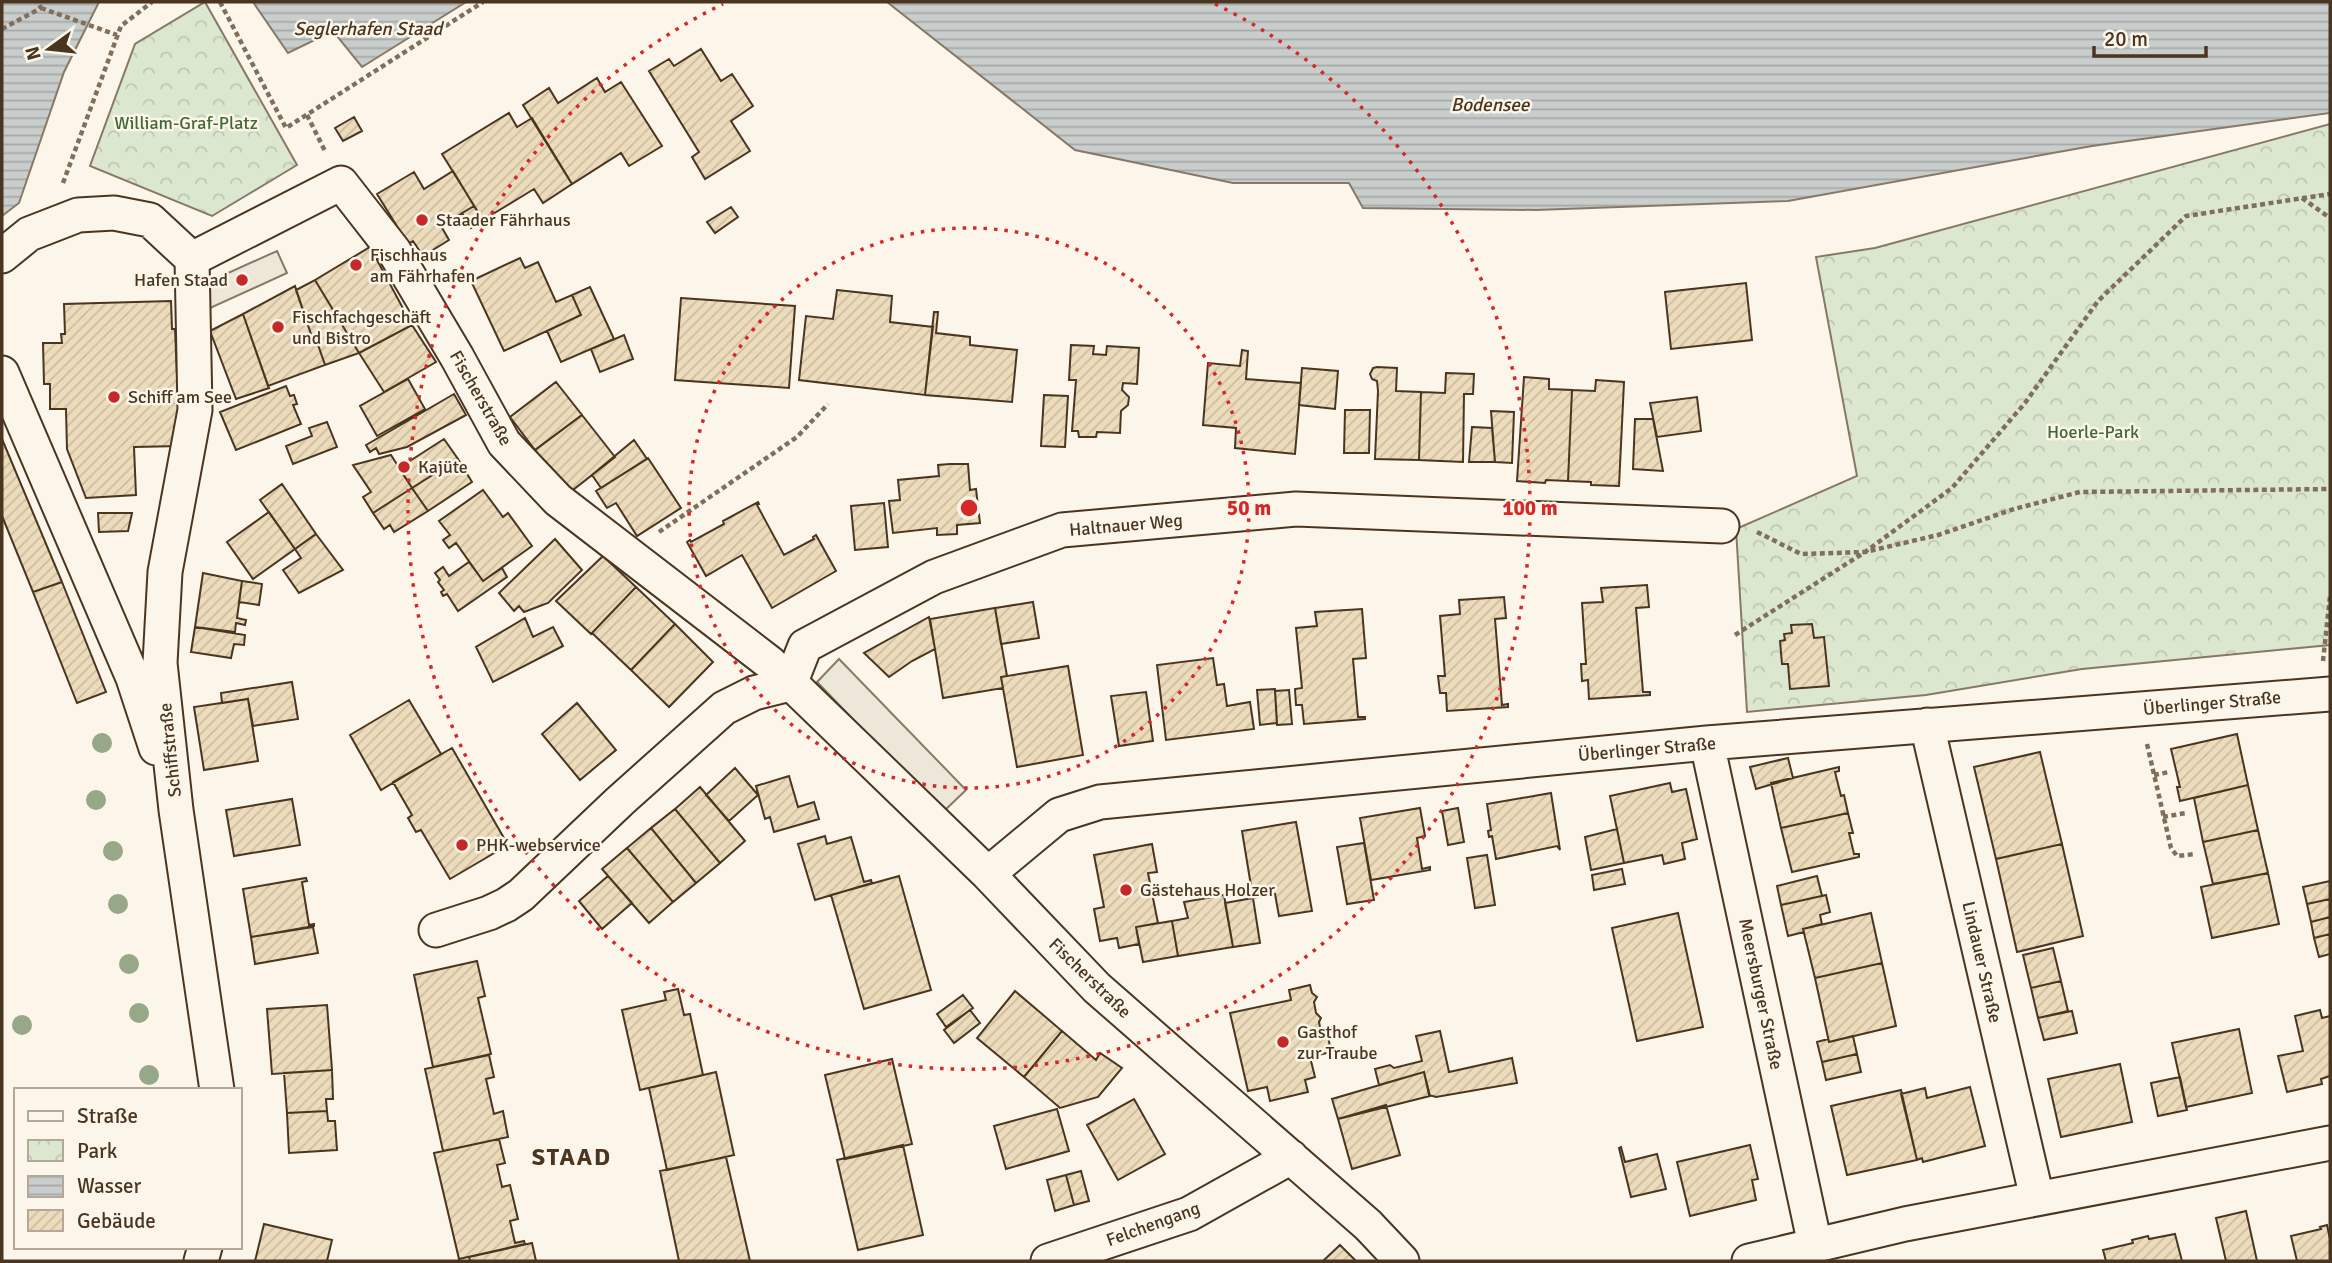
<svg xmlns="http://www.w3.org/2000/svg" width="2332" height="1263" font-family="Signika,sans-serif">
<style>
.park{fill:url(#park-crowns);stroke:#887966;stroke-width:2}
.parking{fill:#ede7d9;stroke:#887966;stroke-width:2}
.water{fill:url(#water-rules);stroke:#887966;stroke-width:2}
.building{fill:url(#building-hatch);stroke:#4a3520;stroke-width:2}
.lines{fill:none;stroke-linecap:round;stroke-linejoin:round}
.minor-casing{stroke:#4a3520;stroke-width:37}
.path{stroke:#7f6f5c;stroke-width:4.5;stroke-dasharray:5 3.5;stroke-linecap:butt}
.minor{stroke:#fbf6e9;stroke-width:33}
.tree{fill:#96a887}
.ring{fill:none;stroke:#d62828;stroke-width:3.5;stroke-dasharray:3.5 7}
.poi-dot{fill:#c62828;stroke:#fbf6e9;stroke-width:2.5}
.labels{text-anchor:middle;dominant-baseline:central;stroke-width:5;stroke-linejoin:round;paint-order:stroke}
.park-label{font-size:18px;fill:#436837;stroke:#fbf6e9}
.poi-label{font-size:18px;fill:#4a3520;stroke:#fbf6e9;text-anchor:start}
.street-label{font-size:18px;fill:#4a3520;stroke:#fbf6e9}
.water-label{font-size:19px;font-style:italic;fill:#4a3520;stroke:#fbf6e9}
.district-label{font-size:24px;font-weight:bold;letter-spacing:2px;fill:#4a3520;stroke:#fbf6e9}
.centre{fill:#d62828;stroke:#fbf6e9;stroke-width:3.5}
.ring-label{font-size:21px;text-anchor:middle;font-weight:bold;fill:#d62828;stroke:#fbf6e9;stroke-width:5;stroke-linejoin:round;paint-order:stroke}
</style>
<defs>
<pattern id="park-crowns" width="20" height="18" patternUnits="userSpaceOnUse" patternTransform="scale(1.75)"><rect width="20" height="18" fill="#dce7d0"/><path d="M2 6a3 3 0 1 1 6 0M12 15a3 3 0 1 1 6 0" fill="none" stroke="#bec7b2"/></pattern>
<pattern id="water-rules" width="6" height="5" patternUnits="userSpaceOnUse" patternTransform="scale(1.75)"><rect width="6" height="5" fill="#c9cecd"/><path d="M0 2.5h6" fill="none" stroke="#a5a8a6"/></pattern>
<pattern id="building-hatch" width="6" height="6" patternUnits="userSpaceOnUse" patternTransform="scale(1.75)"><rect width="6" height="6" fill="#ecdcbc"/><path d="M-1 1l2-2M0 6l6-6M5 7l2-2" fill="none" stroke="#ccbda1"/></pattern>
</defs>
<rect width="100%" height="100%" fill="#fbf6e9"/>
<path class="park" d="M205,2l92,163 -85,51 -122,-50 45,-122z
M2330,124v521l-248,24 -156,26 -179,17 -11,-183 121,-53 -41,-219 59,-9z"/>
<path class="parking" d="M277,251l10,22 -79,36 -11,-22z
M839,659l127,131 -23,22 -126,-130z"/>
<path class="water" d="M2,2h97l-35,70 -45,131 -17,13z
M253,2h213l-104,65 -29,-36 -45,22z
M887,2h1443v111l-238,33 -304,55 -252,9 -173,-2 -14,-25h-116l-158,-33z"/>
<path class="building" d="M701,49l20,32 11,-7 21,32 -22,15 19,30 -45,28 -13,-22 7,-5 -50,-81 20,-12 5,7z
M597,78l8,14 16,-10 41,64 -33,20 -8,-13 -49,31 -49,-79 26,-17 9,15z
M509,113l8,14 15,-9 40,66 -29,19 -9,-14 -51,31 -41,-66z
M354,117l8,14 -19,10 -8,-13z
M453,171l21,35 -33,20 8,14 -26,16 -10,-15 -5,3 -31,-50 37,-22 10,17z
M474,206l9,14 -12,8 -9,-15z
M731,207l7,10 -23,16 -8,-11z
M370,247l42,78 -53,28 -44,-73z
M520,258l5,10 13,-6 18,40 16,-7 9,20 -77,36 -33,-70z
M315,280l44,73 -34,12 -9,-26 -3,1 -17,-50z
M1746,283l6,57 -81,9 -6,-57z
M295,286l18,54 3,-1 9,26 -57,21 -25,-72z
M590,287l24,52 -53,23 -14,-31 34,-16 -9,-20z
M837,290l55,6 -2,26 43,5 -8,68 -126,-15 7,-64 27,3z
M681,298l114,8 -6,82 -114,-8z
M171,301l1,28h3l5,117 -46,1 2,48 -50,3 -19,-49 -1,-40h-16v-25h-6l-1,-41h19l-1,-9h4l-1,-30z
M934,312h4l-2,21 34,4v8l47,5 -5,52 -87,-7z
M243,314l26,74 -33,11 -26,-68z
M412,325l24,37 -52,30 -25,-39z
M624,335l9,24 -33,13 -9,-23z
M1071,345l23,1 -1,8 13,1 1,-9 32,2 -2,36 -14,-1 -1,7 7,7 -1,8 -7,6 -1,22 -23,-1 -1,5h-17l-1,-6h-6l4,-51h-7z
M1242,350l6,1 -2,28 55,4 -6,71 -60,-6 1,-20 -33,-3 5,-62 32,3z
M1377,367l20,1 -1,23 25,1 -2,68 -44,-1 3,-68 -1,-10 -5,-2 -2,-5 3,-6z
M1302,368l36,3 -3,38 -36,-4z
M1446,373l28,1 -1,20h-9l-1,68 -44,-2 2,-68 24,1z
M1524,377l25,2v10l23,1 -4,91 -22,-1 -1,3 -28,-2z
M408,379l17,30 -48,27 -17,-30z
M1596,380l28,2 -5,104 -28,-1v-3l-23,-1 4,-91 23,1z
M556,382l26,33 -47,35 -25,-33z
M286,386l4,10 4,-1 3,9 -4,1 8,19 -65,26 -16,-38z
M454,394l12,21 -59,32 -28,7 -3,-6 -6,4 -4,-7z
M1044,395l24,1 -3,51 -24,-1z
M1697,397l4,34 -44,6 -7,-34z
M1345,410h25l-1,43h-25z
M1491,411l23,1 -2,51 -17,-1z
M582,415l33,42 -46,36 -34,-43z
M1635,419h18l10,52 -30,-2z
M327,422l10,25 -44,17 -7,-18 26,-10 -3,-8z
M1472,427l20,1 3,34h-26z
M2,439l60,143 -29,10 -31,-76z
M444,439l14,20 -46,29 -13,-20z
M634,440l13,19 -46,29 -9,-13z
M391,455l21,33 -39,25 -10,-16 8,-5 -18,-27z
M648,458l33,50 -44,28 -21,-33 -9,5 -11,-17z
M458,459l14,23 -44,29 -16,-23z
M950,464h18l2,26 6,-1 4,34 -23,2v9l-20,1v-7l-44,5 -4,-32 11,-1 -2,-20 41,-4 -1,-11z
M282,484l34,50 -21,15 -35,-49z
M412,488l16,23 -34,21 -4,-7 -6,4 -11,-16z
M483,490l20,27 5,-4 24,33 -49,35 -27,-38 -7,5 -6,-8 7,-5 -11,-14z
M758,502l1,2 -2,1 27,50 30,-16 -1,-2 3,-2 20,36 -64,37 -30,-53 -36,21 -19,-34 3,-2 1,2 33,-18 -1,-3z
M884,503l4,44 -33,3 -4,-44z
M269,512l26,37 -42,30 -26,-37z
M98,513h34l-4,18 -29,1z
M316,534l27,36 -44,23 -16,-23 18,-12 -6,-9z
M555,539l27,31 -34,33 -24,9 -5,-6 -5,5 -15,-18z
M603,556l33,31 -45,47 -35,-33z
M469,562l14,19 19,-13 5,9 -49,34 -11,-17 -4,2 -2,-4 3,-2 -6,-8 2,-2 -5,-7 8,-6 6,9z
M203,573l39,8 -5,37 9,2 -1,5 -9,-2 -1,9 -40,-5z
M242,581l20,3 -3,21 -20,-3z
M62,582l44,110 -29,11 -44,-111z
M1647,585l2,22 -13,1 7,84h7v3l-61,4 -1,-19 -6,1 -1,-17h5l-4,-61 21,-1 -2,-14z
M636,587l39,37 -44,46 -39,-37z
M1504,597l2,21 -11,1 7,86 6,-1v3l-61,4 -1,-18h-6l-2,-17h7l-5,-60 20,-2 -1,-14z
M1033,602l6,36 -38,6 -6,-36z
M995,608l12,68 -6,1 2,11 -60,10 -13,-79z
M1362,609l4,49 -13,1 5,58h7v2l-61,5 -2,-19h-6l-1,-16 7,-1 -6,-60 21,-2 -2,-14z
M929,617l6,32 -23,12 -23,16 -25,-24z
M525,618l8,19 20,-10 10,19 -70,36 -17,-35z
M675,624l38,38 -44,45 -38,-37z
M1812,624l2,14 10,-1 5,49 -39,3 -2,-25h-6l-2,-23 5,-1 -1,-6 8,-1 -1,-8z
M195,627l50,8 -1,10 -10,-1 -3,14 -40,-6z
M1213,658l4,27 7,-1 3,22 23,-4 4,27 -88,11 -9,-75z
M1068,666l15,89 -66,12 -16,-90z
M292,682l6,37 -45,7 -5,-27 -26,4 -1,-10z
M1275,689l2,34 -17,2 -3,-35z
M1289,690l3,34 -15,1 -2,-34z
M1146,692l7,49 -34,5 -8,-50z
M248,699l10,62 -54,9 -10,-63z
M409,700l32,54 -60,36 -31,-55z
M577,703l39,47 -36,30 -38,-46z
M2237,734l11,51 -68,16 -3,-14h3l-9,-38z
M452,748l56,97 -58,34 -29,-49 -5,2 -8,-14 4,-3 -19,-33z
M2040,752l22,92 -66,15 -22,-92z
M1788,758l5,20 -37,11 -6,-22z
M1839,767v4l-4,1 6,24 3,-1 4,18 -67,15 -10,-45z
M735,768l23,27 -29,26 -23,-26z
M789,776l9,31 16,-5 5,17 -45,13 -4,-15 -5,2 -9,-33z
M1670,783l2,9 14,-3 11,50 -15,4 3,16 -21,5 -2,-9 -38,8 -14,-67z
M2248,785l10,45 -55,12 -9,-44z
M700,787l45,54 -25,22 -45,-54z
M1551,793l9,57 -3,-4 -61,13 -4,-23 -3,1 -1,-6 3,-1 -4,-26z
M292,799l8,46 -66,11 -8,-46z
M1420,808l5,28 -8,2 5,31 8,-2v3l-59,10 -11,-62z
M1458,808l6,34 -16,3 -6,-34z
M675,809l45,54 -24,20 -45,-55z
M1848,813l5,20h-4l5,21h5v3l-67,15 -11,-44z
M1296,822l16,89 -33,5 -4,-22 -22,4 -11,-67z
M651,828l45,55 -23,19 -46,-54z
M1617,829l7,34 -33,7 -6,-33z
M2258,830l10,43 -55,11 -10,-42z
M825,836l2,8 24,-7 13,45 7,-2 1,3 -57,17 -17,-56z
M1364,843l10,57 -27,4 -10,-57z
M1152,844l5,28 -9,1 10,50 -22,4 3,17 -20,4 -2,-10 -17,3 -6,-32 10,-2 -10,-52z
M2062,844l21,92 -66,16 -21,-93z
M627,848l46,54 -24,21 -47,-54z
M1487,855l8,50 -20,3 -8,-50z
M1622,869l3,15 -31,6 -2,-15z
M2268,873l11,51 -67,14 -11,-51z
M608,876l24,27 -30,26 -23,-28z
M899,876l32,114 -67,19 -33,-114z
M1817,876l5,20 -41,9 -4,-19z
M306,878l1,3 -5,1 7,43 5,-1v2l-63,11 -8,-48z
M2330,881v18l-23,5 -4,-17z
M1224,895l9,52 -55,9 -6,-35 16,-3 -4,-16z
M1826,895l4,17 -10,3 2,9 -19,5 1,3 -16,4 -7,-31z
M1253,898l7,45 -27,4 -8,-44z
M2330,899v18l-19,5 -4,-18z
M1678,913l25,114 -66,14 -25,-113z
M1871,913l11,50 -67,15 -12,-49z
M2330,917v17l-16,4 -3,-16z
M1172,921l6,35 -35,6 -7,-35z
M313,927l5,26 -63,11 -4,-27z
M2330,934v20l-11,3 -5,-19z
M2053,948l8,33 -30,7 -8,-33z
M477,961l8,35 -7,2 13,56 -58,13 -19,-92z
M1882,963l14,63 -67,16 -14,-64z
M2061,981l7,30 -30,7 -7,-30z
M1310,985l2,8 5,4 -3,5 2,11 5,5 -2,4 2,10 6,-1 4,21 -21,5 5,20 -10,3 3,12 -38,9 -3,-14 -19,4 -18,-78 61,-13 -2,-10z
M678,989l6,26 6,-1 13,61 -63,15 -18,-80 44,-10 -2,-8z
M1015,991l47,40 -38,46 -47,-39z
M963,995l10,13 -27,19 -9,-13z
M327,1005l5,65 -60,4 -5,-65z
M970,1010l10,13 -26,20 -10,-13z
M2320,1010l2,8 8,-2v60l-9,3 1,5 -35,8 -9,-36 25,-5 -8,-35z
M2072,1011l5,22 -33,7 -6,-22z
M2239,1029l13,64 -66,14 -14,-64z
M1062,1031l34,29 4,-7 22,15 -24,29 -38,11 -36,-31z
M1440,1031l9,41 63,-14 5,25 -81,14 -7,-2 -5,-23 -45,13 -4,-16 15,-4 4,3 28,-7 -6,-25z
M1853,1036l4,18 -35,8 -5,-20 11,-3 1,3z
M1857,1054l4,18 -35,8 -4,-18z
M489,1055l5,22 -8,2 8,35 9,-3 5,26 -65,14 -18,-82z
M892,1059l20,85 -67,15 -20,-84z
M2120,1064l12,58 -71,15 -13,-58z
M332,1070l1,29h-7l1,12 -40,2 -3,-40z
M716,1072l18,83 -67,15 -18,-82z
M1424,1072l6,24 -92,23 -6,-20z
M2180,1077l7,33 -29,6 -7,-33z
M1970,1087l15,59 -62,16 -1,-4 -5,2 -16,-66 24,-6 2,10z
M1901,1090l16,70 -70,15 -16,-69z
M1134,1099l31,55 -47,26 -31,-55z
M1386,1105l14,50 -48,14 -14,-50z
M1057,1109l12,42 -63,18 -12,-43z
M327,1111l1,10h7l2,29 -48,3 -2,-40z
M499,1139l6,24 -8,2 5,22 8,-2 8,34 -8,2 5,22 9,-2 1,3 -66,15 -25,-106z
M903,1145l20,90 -65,15 -21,-90z
M1750,1145l8,34 -6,1 4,20 -66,16 -13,-54z
M1621,1147l4,15 32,-8 9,35 -35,8 -12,-49z
M726,1157l24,104h-71l-19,-90z
M1081,1171l8,30 -15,4 -8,-30z
M1066,1175l8,30 -19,6 -8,-31z
M2246,1211l11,50h-31l-10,-43z
M264,1224l68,16 -5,21h-72z
M2327,1225l3,14v22h-33l-6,-25 30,-7 -1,-2z
M2175,1234l7,27h-76l-3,-11 30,-7 -1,-3 16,-4 1,3z
M532,1243l4,18h-66l-1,-4z
M1340,1245l16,16h-33z"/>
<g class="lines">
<g class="minor-casing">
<path id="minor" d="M2,256l27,-22 49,-19 36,-2 36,7 42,39 3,151 -30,162 -5,91 16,147 41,280
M192,259l149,-76 53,68 63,106 47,86 54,57 212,163 218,211 109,114 271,237 34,36
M2,373l131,305 23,70
M790,684l15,-38 129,-69 128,-47 234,-21 426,17
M1927,725l110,473
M1707,743l108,502
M988,874l71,-59 41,-13 607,-59 623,-49
M436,930l53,-17 17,-8 15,-10 99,-94 104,-93 30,-15 36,-9
M201,1261l4,-14
M1048,1261l141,-47 102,-57
M1749,1261l156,-37 425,-81"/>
</g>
<path class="path" d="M220,2l66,126 197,-126
M41,8l76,27
M2,29l39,-21 -4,-6
M307,115l18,36
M63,183l58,-157 31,-24
M2302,198l28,20
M659,532l138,-95 31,-33
M1757,532l44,22 64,-2 73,-17 76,-26 66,-17 250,-3
M1735,635l130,-83 87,-64 73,-85 73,-102 88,-85 144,-22
M2323,661l7,-65
M2147,744l24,104 6,8 19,-2
M2154,775l15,-3
M2163,817l23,-4"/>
<use href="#minor" class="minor"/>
</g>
<g class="tree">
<circle cx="102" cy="743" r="10"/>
<circle cx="96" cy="800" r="10"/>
<circle cx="113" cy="851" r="10"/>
<circle cx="118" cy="904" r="10"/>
<circle cx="129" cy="964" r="10"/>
<circle cx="139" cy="1013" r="10"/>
<circle cx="22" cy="1025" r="10"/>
<circle cx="149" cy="1075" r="10"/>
</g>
<g class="ring">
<circle cx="969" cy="508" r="280"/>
<path d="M1215 4A561 561 0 1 1 723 4"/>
</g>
<g class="poi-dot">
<circle cx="422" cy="220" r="7"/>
<circle cx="356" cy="265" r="7"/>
<circle cx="242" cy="280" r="7"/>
<circle cx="278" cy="327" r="7"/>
<circle cx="114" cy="397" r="7"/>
<circle cx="404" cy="467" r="7"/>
<circle cx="462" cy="845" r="7"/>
<circle cx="1126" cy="890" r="7"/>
<circle cx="1283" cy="1042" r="7"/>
</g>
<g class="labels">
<g class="park-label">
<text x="186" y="123">William-Graf-Platz</text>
<text x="2093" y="432">Hoerle-Park</text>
</g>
<g class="poi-label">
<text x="436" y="220">Staader Fährhaus</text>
<text x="370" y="255">Fischhaus<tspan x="370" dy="21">am Fährhafen</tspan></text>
<text x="228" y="280" text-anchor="end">Hafen Staad</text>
<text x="292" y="317">Fischfachgeschäft<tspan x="292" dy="21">und Bistro</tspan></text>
<text x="128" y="397">Schiff am See</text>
<text x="418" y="467">Kajüte</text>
<text x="476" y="845">PHK-webservice</text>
<text x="1140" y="890">Gästehaus Holzer</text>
<text x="1297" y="1032">Gasthof<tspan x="1297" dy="21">zur Traube</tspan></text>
</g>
<g class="street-label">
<text transform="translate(481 398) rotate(60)">Fischerstraße</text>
<text transform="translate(1126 525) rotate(-5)">Haltnauer Weg</text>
<text transform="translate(2212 703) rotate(-5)">Überlinger Straße</text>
<text transform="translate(1647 749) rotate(-5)">Überlinger Straße</text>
<text transform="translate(170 750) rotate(-96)">Schiffstraße</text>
<text transform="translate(1982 962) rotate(77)">Lindauer Straße</text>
<text transform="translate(1090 978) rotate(44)">Fischerstraße</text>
<text transform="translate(1761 994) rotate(78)">Meersburger Straße</text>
<text transform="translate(1153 1224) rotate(-20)">Felchengang</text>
</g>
<g class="water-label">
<text x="368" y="29">Seglerhafen Staad</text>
<text x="1490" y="105">Bodensee</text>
</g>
<g class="district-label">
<text x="572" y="1157">STAAD</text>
</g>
</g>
<circle cx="969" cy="508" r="10" class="centre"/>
<g class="ring-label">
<text x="1249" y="515">50 m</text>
<text x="1530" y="515">100 m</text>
</g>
<rect width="2332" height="1263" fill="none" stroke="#4a3520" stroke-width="7"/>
<rect x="14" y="1088" width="228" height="161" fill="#fbf6e9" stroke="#b4a999" stroke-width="2"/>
<rect x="28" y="1111" width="35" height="10" fill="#fbf6e9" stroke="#b4a999" stroke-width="2"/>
<text x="77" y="1123" font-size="21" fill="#4a3520">Straße</text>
<rect x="28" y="1140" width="35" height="21" fill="url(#park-crowns)" stroke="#b4a999" stroke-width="2"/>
<text x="77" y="1158" font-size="21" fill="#4a3520">Park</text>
<rect x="28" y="1176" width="35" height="21" fill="url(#water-rules)" stroke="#b4a999" stroke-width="2"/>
<text x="77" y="1193" font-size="21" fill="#4a3520">Wasser</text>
<rect x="28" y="1210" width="35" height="21" fill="url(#building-hatch)" stroke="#b4a999" stroke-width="2"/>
<text x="77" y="1228" font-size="21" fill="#4a3520">Gebäude</text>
<g transform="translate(49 49) rotate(255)" stroke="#fbf6e9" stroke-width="5" paint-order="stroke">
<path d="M0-5L12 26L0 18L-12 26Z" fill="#4a3520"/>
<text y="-10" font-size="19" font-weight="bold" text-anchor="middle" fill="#4a3520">N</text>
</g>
<path d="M2094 46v10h112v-10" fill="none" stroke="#4a3520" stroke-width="3.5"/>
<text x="2104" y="46" font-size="21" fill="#4a3520" stroke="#fbf6e9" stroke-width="5" paint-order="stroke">20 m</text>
</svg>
